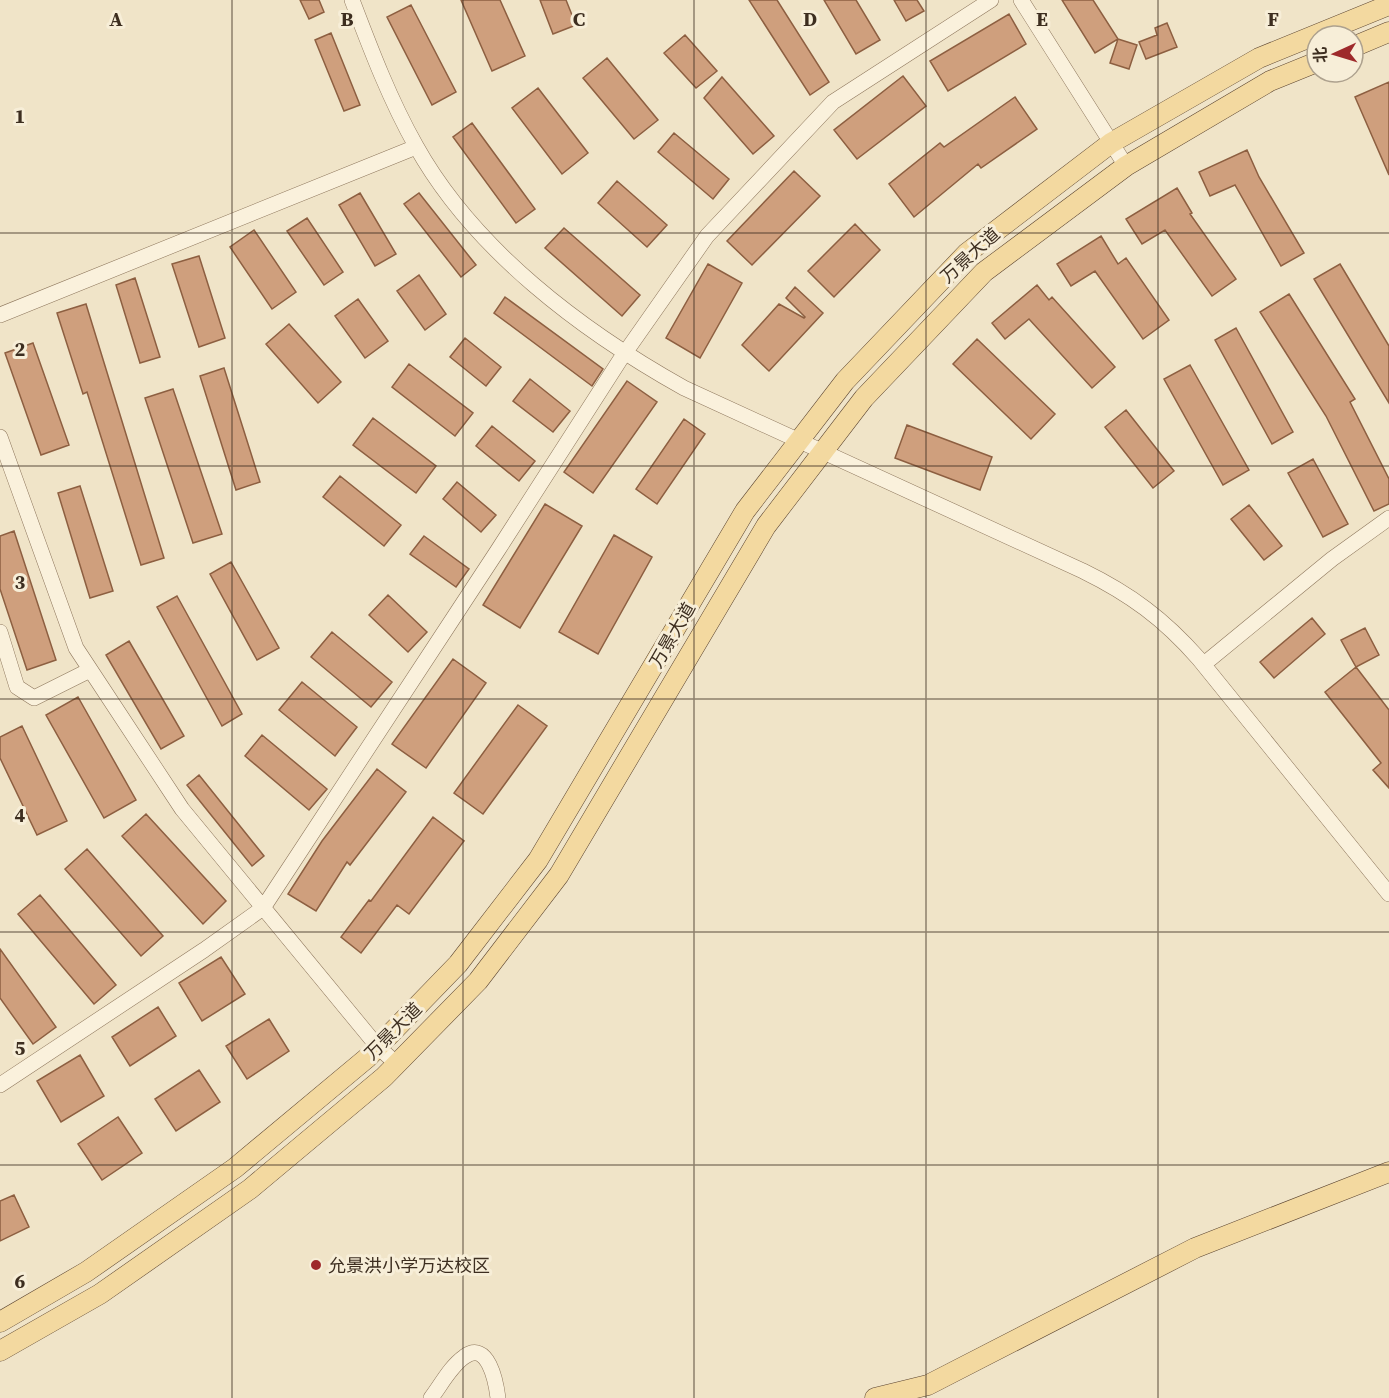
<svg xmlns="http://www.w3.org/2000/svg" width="1389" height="1398" font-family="'Source Serif 4','Noto Sans SC',serif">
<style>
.building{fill:#cf9f7d;stroke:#8d5f41;stroke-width:1.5}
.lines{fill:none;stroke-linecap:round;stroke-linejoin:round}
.minor-casing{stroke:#8d765c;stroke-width:16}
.major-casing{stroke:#5b4430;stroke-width:21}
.minor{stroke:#faf1dc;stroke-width:15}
.major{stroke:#f3d9a0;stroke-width:20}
.grid{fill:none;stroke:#3d2e20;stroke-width:1.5;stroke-opacity:0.55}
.poi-dot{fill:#9e2a2b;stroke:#f7eed8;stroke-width:2}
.labels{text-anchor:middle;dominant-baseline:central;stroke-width:6;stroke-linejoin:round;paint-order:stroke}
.street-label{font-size:18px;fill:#3d2e20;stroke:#f7eed8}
.poi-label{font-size:18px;fill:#3d2e20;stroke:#f7eed8;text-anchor:start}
.grid-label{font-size:20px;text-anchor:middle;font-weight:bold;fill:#3d2e20;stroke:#f7eed8;stroke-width:6;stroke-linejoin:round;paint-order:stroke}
</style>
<rect width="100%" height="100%" fill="#f0e4c8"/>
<path class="building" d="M300,0h19l5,12 -15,7z
M461,0h39l25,56 -33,15z
M540,0h26l10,25 -23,9z
M749,0h28l52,82 -19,13z
M824,0h32l24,40 -24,14z
M894,0h23l7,11 -18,10z
M1062,0h31l25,39 -23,14z
M411,5l45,87 -24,13 -45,-88z
M1009,14l17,30 -78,47 -18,-30z
M1167,23l10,24 -31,12 -7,-17 18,-7 -2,-7z
M331,33l29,72 -16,6 -29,-71z
M685,35l32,36 -21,17 -32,-35z
M1118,39l19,6 -8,24 -19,-6z
M607,58l51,62 -24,19 -51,-61z
M903,76l23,30 -69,53 -23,-29z
M722,77l52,59 -21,18 -49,-56z
M1389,82v93l-34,-78z
M538,88l50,65 -26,21 -50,-66z
M1015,97l22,32 -56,39 -3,-4 -64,53 -25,-33 51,-41 4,4z
M472,123l63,86 -19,14 -63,-86z
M674,133l55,46 -16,20 -55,-47z
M1247,150l12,27 45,76 -23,13 -46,-81 -25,11 -11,-24z
M794,171l26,25 -68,69 -25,-24z
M617,181l50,44 -20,22 -49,-44z
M1177,188l15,25 -2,1 46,65 -24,17 -47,-66 -23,14 -16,-25z
M360,193l36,61 -21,12 -36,-61z
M419,193l57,72 -15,12 -57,-73z
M307,218l36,54 -19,13 -37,-54z
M855,224l25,26 -46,47 -26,-26z
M564,228l76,67 -18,21 -77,-68z
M254,230l42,62 -24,17 -42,-62z
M1101,236l17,28 8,-6 43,62 -26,19 -48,-68 -24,15 -14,-22z
M199,256l26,82 -26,9 -27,-83z
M708,264l34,19 -42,75 -34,-20z
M1340,264l49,82v57l-75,-124z
M419,275l27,39 -21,16 -28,-39z
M135,278l25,79 -20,6 -24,-78z
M1037,285l12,15 3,-3 63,70 -23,21 -63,-69 -24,20 -13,-16z
M795,287l28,26 -54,58 -27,-26 37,-41 25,14 1,-1 -19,-19z
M1289,294l66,105 -5,3 39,77v25l-15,7 -48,-95 -66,-104z
M505,297l98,72 -11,17 -98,-73z
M358,299l30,42 -23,17 -30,-42z
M86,304l78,254 -23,7 -54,-173 -4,2 -26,-81z
M289,324l52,58 -23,21 -52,-59z
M1236,328l57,104 -21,12 -57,-104z
M465,338l36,29 -15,19 -36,-29z
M977,339l78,75 -24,25 -78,-75z
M33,343l36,102 -28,10 -36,-102z
M409,364l64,49 -18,23 -63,-49z
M1190,365l59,105 -26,15 -59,-106z
M224,368l36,114 -24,8 -36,-114z
M530,379l40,32 -17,21 -40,-31z
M627,381l30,21 -64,91 -29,-21z
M173,389l49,145 -29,9 -48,-145z
M1126,410l48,61 -21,17 -48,-61z
M373,418l63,48 -20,27 -63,-48z
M684,419l21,15 -48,70 -21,-15z
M907,425l85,32 -12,33 -85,-32z
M492,426l43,35 -16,20 -43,-35z
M1313,459l35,65 -25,13 -35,-64z
M340,476l61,49 -17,21 -61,-49z
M457,482l39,33 -15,17 -38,-33z
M80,486l33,105 -23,7 -32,-105z
M545,504l37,22 -62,102 -37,-23z
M1249,505l33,41 -18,14 -33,-41z
M14,531l42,129 -29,10 -27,-81v-53z
M614,535l38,22 -54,97 -39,-22z
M424,536l45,33 -13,18 -46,-33z
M231,562l48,86 -22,12 -47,-86z
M388,595l39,37 -19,20 -39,-37z
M177,596l65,118 -20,12 -65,-119z
M1312,618l13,16 -51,44 -14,-16z
M1365,628l14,27 -23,12 -15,-27z
M332,632l60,50 -21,25 -60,-50z
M129,641l55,95 -23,13 -55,-94z
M453,659l33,24 -60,85 -34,-24z
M1356,667l33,43v78l-16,-18 8,-7 -56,-71z
M302,682l55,45 -22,29 -56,-46z
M78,697l58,103 -32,18 -58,-103z
M518,705l29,21 -64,88 -29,-21z
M22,726l45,95 -30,14 -37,-77v-21z
M262,735l65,54 -18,21 -64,-54z
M377,769l29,23 -56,73 -3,-3 -31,49 -28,-17 34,-53z
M199,775l65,81 -12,10 -65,-81z
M146,814l80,87 -23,23 -81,-88z
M433,817l31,24 -55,73 -12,-9 -36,48 -20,-16 28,-37 2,1z
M87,849l76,87 -22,20 -76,-87z
M40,895l76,90 -22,19 -76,-90z
M0,949l56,78 -23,17 -33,-46z
M221,957l24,37 -43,27 -23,-38z
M158,1007l18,29 -46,30 -18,-29z
M269,1019l20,32 -42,28 -21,-33z
M80,1055l24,41 -43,26 -24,-41z
M199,1070l21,32 -44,29 -21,-32z
M118,1117l24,36 -40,27 -24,-36z
M14,1195l15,32 -29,14v-40z"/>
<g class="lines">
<g class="minor-casing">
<path id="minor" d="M352,0c19,50 38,100 64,146 58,104 166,185 268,242l399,183c47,23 81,48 116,88l190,235
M1021,0l105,166
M0,315l416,-168
M0,437l76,211 106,161 196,238 19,17
M0,632l17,55 17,11 56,-28
M1204,664l128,-105 57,-41
M0,1085l204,-135 59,-42 235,-358 122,-190 87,-124 126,-134 158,-102
M431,1398c10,-13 19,-31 33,-41 24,-18 32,25 34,41"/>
</g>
<g class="major-casing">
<path id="major" d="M1353,47l36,-15
M0,1322l86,-50 149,-104 132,-110 91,-94 80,-104 207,-349 100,-130 122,-128 144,-110 148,-85 130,-53
M0,1351l100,-57 150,-105 134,-112 94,-96 81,-106 207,-349 98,-128 120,-126 142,-106 144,-85 47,-19
M875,1398l53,-13 267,-137 194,-76"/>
</g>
<use href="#minor" class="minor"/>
<use href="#major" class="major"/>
</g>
<path class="grid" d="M232,0v1398M463,0v1398M694,0v1398M926,0v1398M1158,0v1398M0,233h1389M0,466h1389M0,699h1389M0,932h1389M0,1165h1389"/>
<circle class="poi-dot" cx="316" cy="1265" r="6"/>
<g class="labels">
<g class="street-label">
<text transform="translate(970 255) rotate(-42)">万景大道</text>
<text transform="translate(672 635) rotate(-60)">万景大道</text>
<text transform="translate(393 1031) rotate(-45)">万景大道</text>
</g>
<g class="poi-label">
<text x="328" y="1265">允景洪小学万达校区</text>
</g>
</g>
<g class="grid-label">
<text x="116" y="26">A</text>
<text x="347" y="26">B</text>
<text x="579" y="26">C</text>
<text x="810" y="26">D</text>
<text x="1042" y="26">E</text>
<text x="1273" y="26">F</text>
<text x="20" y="123">1</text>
<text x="20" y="356">2</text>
<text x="20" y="589">3</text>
<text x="20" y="822">4</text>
<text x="20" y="1055">5</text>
<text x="20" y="1288">6</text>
</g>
<g transform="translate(1335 54) rotate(266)"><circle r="28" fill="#f7eed8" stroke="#ada18e" stroke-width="1.5"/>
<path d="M0-4.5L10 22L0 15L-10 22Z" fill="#9e2a2b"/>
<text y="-9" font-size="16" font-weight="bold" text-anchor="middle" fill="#3d2e20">北</text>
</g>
</svg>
